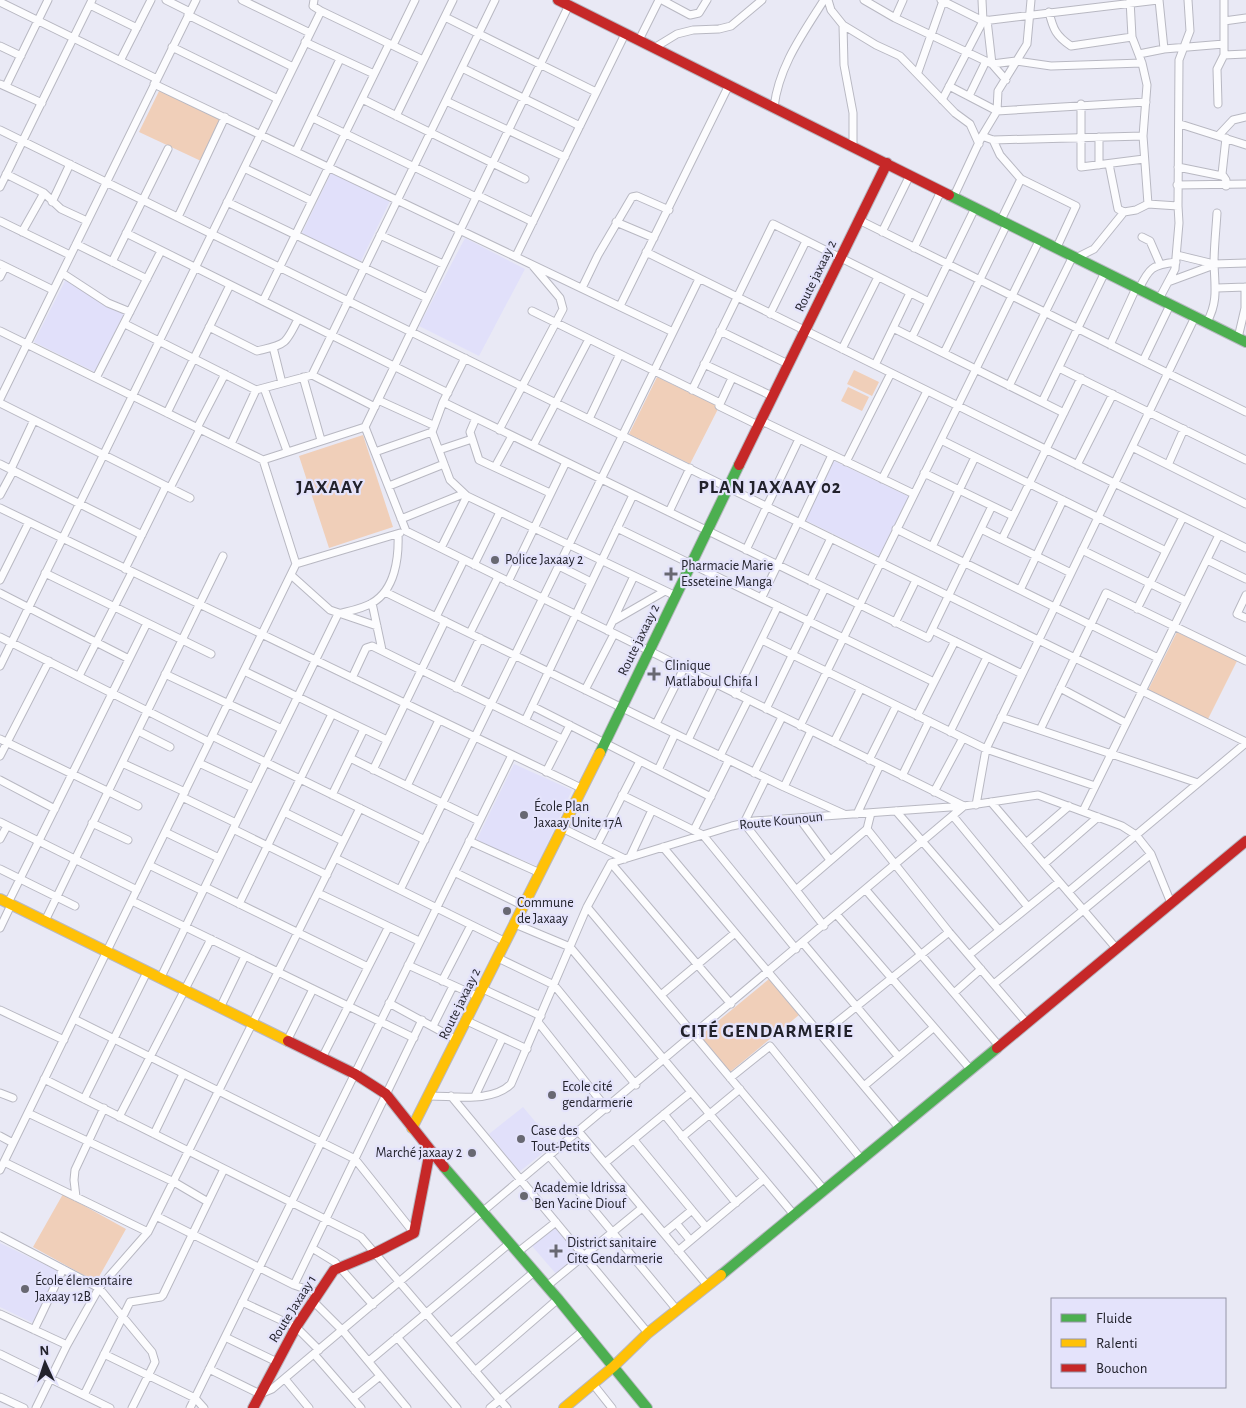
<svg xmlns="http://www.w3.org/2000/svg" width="1246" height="1408" font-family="'Alegreya Sans',sans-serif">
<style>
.built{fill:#e1e0fa}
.pitch{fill:#f0cfb9}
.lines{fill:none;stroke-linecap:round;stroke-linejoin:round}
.street-casing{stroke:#b8b8c2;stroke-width:9}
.fast-casing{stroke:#b8b8c2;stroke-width:12}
.slow-casing{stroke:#b8b8c2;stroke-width:12}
.jam-casing{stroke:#b8b8c2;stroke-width:12}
.street{stroke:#fcfcfe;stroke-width:7}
.fast{stroke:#4caf50;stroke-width:10}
.slow{stroke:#ffc107;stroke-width:10}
.jam{stroke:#c62828;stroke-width:10}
.poi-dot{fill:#686872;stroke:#e4e3fb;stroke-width:2}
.labels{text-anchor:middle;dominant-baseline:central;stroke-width:4.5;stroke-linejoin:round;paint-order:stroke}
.street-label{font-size:14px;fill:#22222c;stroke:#e4e3fb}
.poi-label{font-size:14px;fill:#22222c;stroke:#e4e3fb;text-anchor:start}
.district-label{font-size:19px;font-weight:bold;letter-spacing:1px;fill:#22222c;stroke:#e4e3fb}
</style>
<rect width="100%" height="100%" fill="#e9e9f5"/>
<path class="built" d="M331,173l59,28 -30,62 -59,-28z
M465,238l60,31 -46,87 -60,-30z
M66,279l61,29 -32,64 -61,-30z
M832,460l78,37 -29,60 -78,-38z
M514,764l58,26 -35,76 -61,-25z
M523,1107l31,37 -35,28 -30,-38z
M555,1227l25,30 -23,18 -25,-29z
M0,1243l58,28 -25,52 -33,-16z"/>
<path class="pitch" d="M160,89l61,29 -20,43 -62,-29z
M854,370l25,12 -7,14 -25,-12z
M657,377l62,30 -29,57 -61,-30z
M848,387l21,10 -7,14 -21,-10z
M363,435l30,92 -64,21 -30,-92z
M1177,632l60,29 -29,58 -60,-29z
M769,979l30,36 -69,57 -30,-36z
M63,1194l63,35 -30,53 -63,-35z"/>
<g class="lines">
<g class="street-casing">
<path id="street" d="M166,0l24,12
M242,0l68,33
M314,0l-1,6 8,5 102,49
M662,0l28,15 9,-2 8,-13
M828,0l3,10 12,15 1,40 9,48v33
M864,0l31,18 97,46 24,-3 35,5 91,-3
M941,0l42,21 175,-21
M1130,0l2,37 10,26 5,22 -4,51 5,68
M1159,0l5,49
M0,2l157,77
M90,5l47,23
M1049,12c4,17 7,24 22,34l61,-9
M188,15l105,52
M445,17l151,75
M895,18l8,-18
M987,20l5,44 14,16
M1224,21l22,-3
M843,25l33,20 24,11 55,57 15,11 9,20
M639,40l20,-40
M305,42l69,32
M393,45l22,-45
M0,46l21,10
M172,47l106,52
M654,48l23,-14 16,-4 26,-1 12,-3 31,-26
M1139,54l25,-5 60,-5
M1224,55l22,-1
M120,61l31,-61
M462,68l118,58
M918,72l25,-71
M0,84l42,19
M154,84l519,248
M6,86l42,-86
M949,86l48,25 149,-9
M969,96l17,-35
M362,99l163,80
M942,100l41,-79 -1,-21
M446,101l119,56
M1081,104v63l63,-8
M1218,104l-1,-35 7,-14v-55
M774,107c5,-41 28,-72 50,-107
M396,116l57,-116
M313,118l163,79
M1180,124l66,21
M0,130l1246,612
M982,136l11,4 150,-4
M1218,136l15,-16 13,-3
M1226,138l-4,36 4,6v6
M993,140l7,15 21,24 -20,41
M296,151l44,-92
M1109,164l9,45 6,3
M1099,165v-28
M1178,167l44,9
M244,168l68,33
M6,174l38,19 17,16 26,12
M1021,179l55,27 -19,41
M1177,185l69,-1
M0,187l92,-187
M477,195l56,27
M954,196l28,-60 15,-25 1,-20 29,-47 4,-44
M52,202l18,-38
M227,202l200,96
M178,217l47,-100
M859,220l387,192
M0,221l70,34
M616,222l38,16
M22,232l22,-39
M882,232l28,-57
M126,233l322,160
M380,235l63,29
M1142,237l8,4 10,23
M76,244l71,35
M914,248l27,-57
M646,252l600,296
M1177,255l37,9 32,-1
M516,256l109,-222
M1076,258l18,-9 30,-37 12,-2 12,-6 30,2 1,-146 11,-29 -2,-31
M112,262l56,-113
M0,264l53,26
M62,273l46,30 22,9
M0,277l5,-10
M1168,282l46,-17
M582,288l16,-33 34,-58 5,-1 32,14
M1217,288l29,-1
M1139,289c10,-21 13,-24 37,-27
M1159,299l16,-30 4,-46 -1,-17
M263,301l126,-257
M620,306l109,-221
M532,311l188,92
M770,314l36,-73
M1207,322c11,-20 8,-35 7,-58 0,-17 2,-34 3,-51
M125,324l131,66 56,-15 63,32
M209,327l48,24c28,-7 28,-5 41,-32
M893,328l171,85
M0,331l263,129 33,104 104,-31
M720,331l68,33
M912,337l63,-129
M1238,338l7,-30v-21
M1110,345l26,-57
M273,347l9,36
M842,349l36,-72
M944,353l63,-129
M465,358l-22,44 -11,30 18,48 17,16 209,100
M1143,361l27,-56
M704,364l68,32
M875,365l35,-72
M1059,368l187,92
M312,375l183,-375
M303,377l18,63
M96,378l65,-127
M732,378l-13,28 41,20
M1009,386l64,-130
M264,388l23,63
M692,390l81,-166 156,78
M0,399l196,-399
M378,400l55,25
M443,402l485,236 64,-132
M1042,402l63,-130
M0,403l190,95
M167,413l63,-128
M476,418l-6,14 9,28 71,33
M589,419l31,-65
M762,421l152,73
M365,427l41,104 558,275
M197,428l28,-54
M499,430l64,-121 -3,-11 -27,-32
M941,440l225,111
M231,444l25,-54
M533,446l56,-107
M1132,447l114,57
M439,450l33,-11
M375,452l57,-20
M263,460l102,-33 204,-422
M846,462l45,-89
M0,464l142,71
M1077,465l36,-71
M1168,465l16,-36
M495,467l17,-31
M11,469l23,-49
M924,473l89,43
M882,479l45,-88
M389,486l55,-22
M170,488l30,-59
M0,495l13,-24
M0,508l581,280
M669,512l21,-44
M401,519l62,-25
M800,523l32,-68
M617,528l317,154
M896,529l262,129
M981,529l90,44
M1002,539l79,-161
M932,547l43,-90
M441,548l26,-52
M746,550l53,-111
M1082,550l104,51
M1207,560l39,19
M474,565l26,-53
M559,566l32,16
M125,569l41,-83
M45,573l166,81
M291,575l39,35 47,16
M0,580l29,-58
M810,581l21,-43
M508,582l58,-120
M1020,590l43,-90
M385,592l399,195 60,27
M0,593l129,66
M1246,595l-9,19 9,4
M762,597l36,-75
M372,603l10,47
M1137,609l46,-92
M436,617l28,-57
M613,621l52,-30
M895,623l21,-43
M932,630l90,44
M608,631l26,-55
M470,633l28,-56
M0,637l209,105
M762,640l224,109 109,37
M0,666l321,-655
M244,671l143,69
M165,674l117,55
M79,676l53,-104
M352,678l14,-30 6,-2 190,93
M456,688l24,-50
M1060,688l66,35
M585,690l29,-56
M735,694l43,-88
M532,706l179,91
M766,709l59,-121
M917,716l38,-75
M1001,717l197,66
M525,721l108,-226
M656,724l28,-56
M800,726l240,-487
M1040,730l66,-137 140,68
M138,731l32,16
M950,732l37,-75
M212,736l213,104
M0,739l138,67
M688,740l27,-56
M834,742l27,-54
M0,756l49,-95
M720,756l28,-56
M350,758l129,63
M869,760l27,-54
M122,763l63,29
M199,763l54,25
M373,770l72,-149
M658,770l17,-36
M546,772l24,-47
M754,773l28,-56
M902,776l27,-55
M766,778l-22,45 80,103
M0,780l55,29
M407,786l32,-66
M784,787l27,-56
M934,792l29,-54
M332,795l32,-66
M622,795l81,40 93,114
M182,797l54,26
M991,802l125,146
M976,805l10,-56 209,-432
M896,811l103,119
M1083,811l136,-276
M284,812l59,29
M857,814l23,-49
M953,816l75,91
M799,818l31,42
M0,822l137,68
M92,823l36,17
M562,828l63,31
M233,829l94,46
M867,829l82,103 77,90
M694,830l35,-70
M165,832l54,26
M0,839l7,-13
M469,841l71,32
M1026,843l43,-37
M597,845l43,-84
M663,847l237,282
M630,857l22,-47
M335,858l171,84
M611,863l120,141
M1044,864l54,-47
M149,865l54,26
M0,869l75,37
M454,872l70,34
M205,887l163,80
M400,890l299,-611
M796,890l71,-61 4,-16
M866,890l133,156
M1068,892l178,-149
M318,893l101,48
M132,901l282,137
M8,903l139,-280
M239,904l93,-190
M587,907l238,284
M837,915l134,155
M45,921l178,-365
M515,924l55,23 225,269
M0,928l11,-23
M803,943l95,113
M969,955l90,-73
M498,958l56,27 82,100
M408,965l71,32
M160,979l178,-365c11,-3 24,-5 34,-11 23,-13 27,-45 26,-69
M442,981l29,-56
M994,984l157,-130
M483,989l58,27
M954,993l27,-24
M661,995l74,-62
M389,1003l68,37
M220,1008l25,-52
M0,1010l64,30
M74,1019l281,140 59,74
M467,1021l60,28
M538,1022l69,87
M433,1026l20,-40
M821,1035l128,-103
M287,1041l26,-52
M322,1058l66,-130
M730,1078l40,-32 92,114
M44,1079l317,158 146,171
M864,1086l69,-58
M0,1093l13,5
M430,1096c25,0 62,7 81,-12l76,-177 24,-44 121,-37 22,-5 210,-15 74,-11 84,31 14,9 15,19 20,49
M451,1096l197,237
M475,1096l27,-57
M84,1099l63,-127
M28,1113l146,69 34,20
M664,1114l72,89
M119,1117l92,-178
M579,1132l128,153
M154,1134l29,-60
M0,1136l13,7
M682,1137l58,-48
M634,1140l72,87
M550,1157l127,153
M4,1162l144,70
M605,1163l86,-71
M0,1170l296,-606
M76,1197l-2,-17 1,-10 29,-62
M156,1216l138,69 23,8
M676,1223l14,17
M664,1233l28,-23
M0,1236l99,52 53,64 3,10 -23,46
M312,1248l23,14 38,43
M678,1251l86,-72
M518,1252l38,-30
M294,1285l128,-265
M547,1286l95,-78
M312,1300l31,31 64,77
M242,1302l54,25 23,23
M0,1314l67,31
M34,1330l29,-61
M225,1337l52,25
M397,1337l60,71
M451,1342l83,-70
M0,1354l110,54
M104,1354l91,44 9,10
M314,1354l47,54
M369,1361l141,-118
M209,1369l51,25 12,-5 692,-583
M475,1371l83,-72
M285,1379l24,29
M593,1384l19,24
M84,1395l46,-93 31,-5 2,-2 61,-126
M0,1397l24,11
M353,1398l27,-22
M36,1408l31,-63 32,-57 49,-56 212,-424
M190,1408l322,-653
M490,1408l94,-78"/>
</g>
<g class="fast-casing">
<path id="fast" d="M949,195l297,147
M600,753l139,-288
M444,1167l114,132 89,109
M721,1275l276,-227"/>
</g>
<g class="slow-casing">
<path id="slow" d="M0,899l288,142
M412,1128l188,-375
M564,1408l49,-41 35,-34 73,-58"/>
</g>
<g class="jam-casing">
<path id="jam" d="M558,0l391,195
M739,465l148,-302
M288,1041l67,33 31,20 58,73
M997,1048l249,-207
M253,1408l43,-81 38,-57 41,-17 39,-20 16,-82"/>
</g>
<use href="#street" class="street"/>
<use href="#fast" class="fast"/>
<use href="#slow" class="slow"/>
<use href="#jam" class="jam"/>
</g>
<g class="poi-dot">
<circle cx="495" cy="560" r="5"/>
<path d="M668.5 566.5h5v5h5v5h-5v5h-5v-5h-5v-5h5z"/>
<path d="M651.5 666.5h5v5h5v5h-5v5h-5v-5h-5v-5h5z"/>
<circle cx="524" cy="815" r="5"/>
<circle cx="507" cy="911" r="5"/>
<circle cx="552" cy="1095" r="5"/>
<circle cx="521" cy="1139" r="5"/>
<circle cx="472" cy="1153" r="5"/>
<circle cx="524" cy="1196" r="5"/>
<path d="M553.5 1243.5h5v5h5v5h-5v5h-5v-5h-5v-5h5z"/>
<circle cx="25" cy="1289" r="5"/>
</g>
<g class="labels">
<g class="street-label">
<text transform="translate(816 276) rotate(-64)">Route jaxaay 2</text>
<text transform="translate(639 640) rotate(-64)">Route jaxaay 2</text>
<text transform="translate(781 821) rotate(-6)">Route Kounoun</text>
<text transform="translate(460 1004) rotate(-64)">Route jaxaay 2</text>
<text transform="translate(293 1309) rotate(-58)">Route Jaxaay 1</text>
</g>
<g class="poi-label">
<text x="505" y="560">Police Jaxaay 2</text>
<text x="681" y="566">Pharmacie Marie<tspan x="681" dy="16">Esseteine Manga</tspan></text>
<text x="665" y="666">Clinique<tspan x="665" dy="16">Matlaboul Chifa I</tspan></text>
<text x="534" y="807">École Plan<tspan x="534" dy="16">Jaxaay Unite 17A</tspan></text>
<text x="517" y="903">Commune<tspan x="517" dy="16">de Jaxaay</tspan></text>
<text x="562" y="1087">Ecole cité<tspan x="562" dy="16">gendarmerie</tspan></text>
<text x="531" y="1131">Case des<tspan x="531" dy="16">Tout-Petits</tspan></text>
<text x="462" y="1153" text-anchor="end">Marché jaxaay 2</text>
<text x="534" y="1188">Academie Idrissa<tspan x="534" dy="16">Ben Yacine Diouf</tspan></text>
<text x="567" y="1243">District sanitaire<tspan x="567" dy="16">Cite Gendarmerie</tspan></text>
<text x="35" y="1281">École élementaire<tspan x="35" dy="16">Jaxaay 12B</tspan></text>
</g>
<g class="district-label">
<text x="330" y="487">JAXAAY</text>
<text x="770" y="487">PLAN JAXAAY 02</text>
<text x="767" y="1031">CITÉ GENDARMERIE</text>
</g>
</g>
<rect x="1051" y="1298" width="175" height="90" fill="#e4e3fb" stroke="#9696a8"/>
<rect x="1061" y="1314" width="25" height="8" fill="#4caf50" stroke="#9696a8"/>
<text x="1096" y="1323" font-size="15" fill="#22222c">Fluide</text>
<rect x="1061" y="1339" width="25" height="8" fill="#ffc107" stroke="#9696a8"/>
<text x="1096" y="1348" font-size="15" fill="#22222c">Ralenti</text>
<rect x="1061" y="1364" width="25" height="8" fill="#c62828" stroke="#9696a8"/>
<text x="1096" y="1373" font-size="15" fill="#22222c">Bouchon</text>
<g transform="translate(45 1363) rotate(357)" stroke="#e4e3fb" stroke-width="4" paint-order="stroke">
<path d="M0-4L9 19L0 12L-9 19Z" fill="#22222c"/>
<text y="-8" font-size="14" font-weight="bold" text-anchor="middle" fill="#22222c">N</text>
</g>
</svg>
